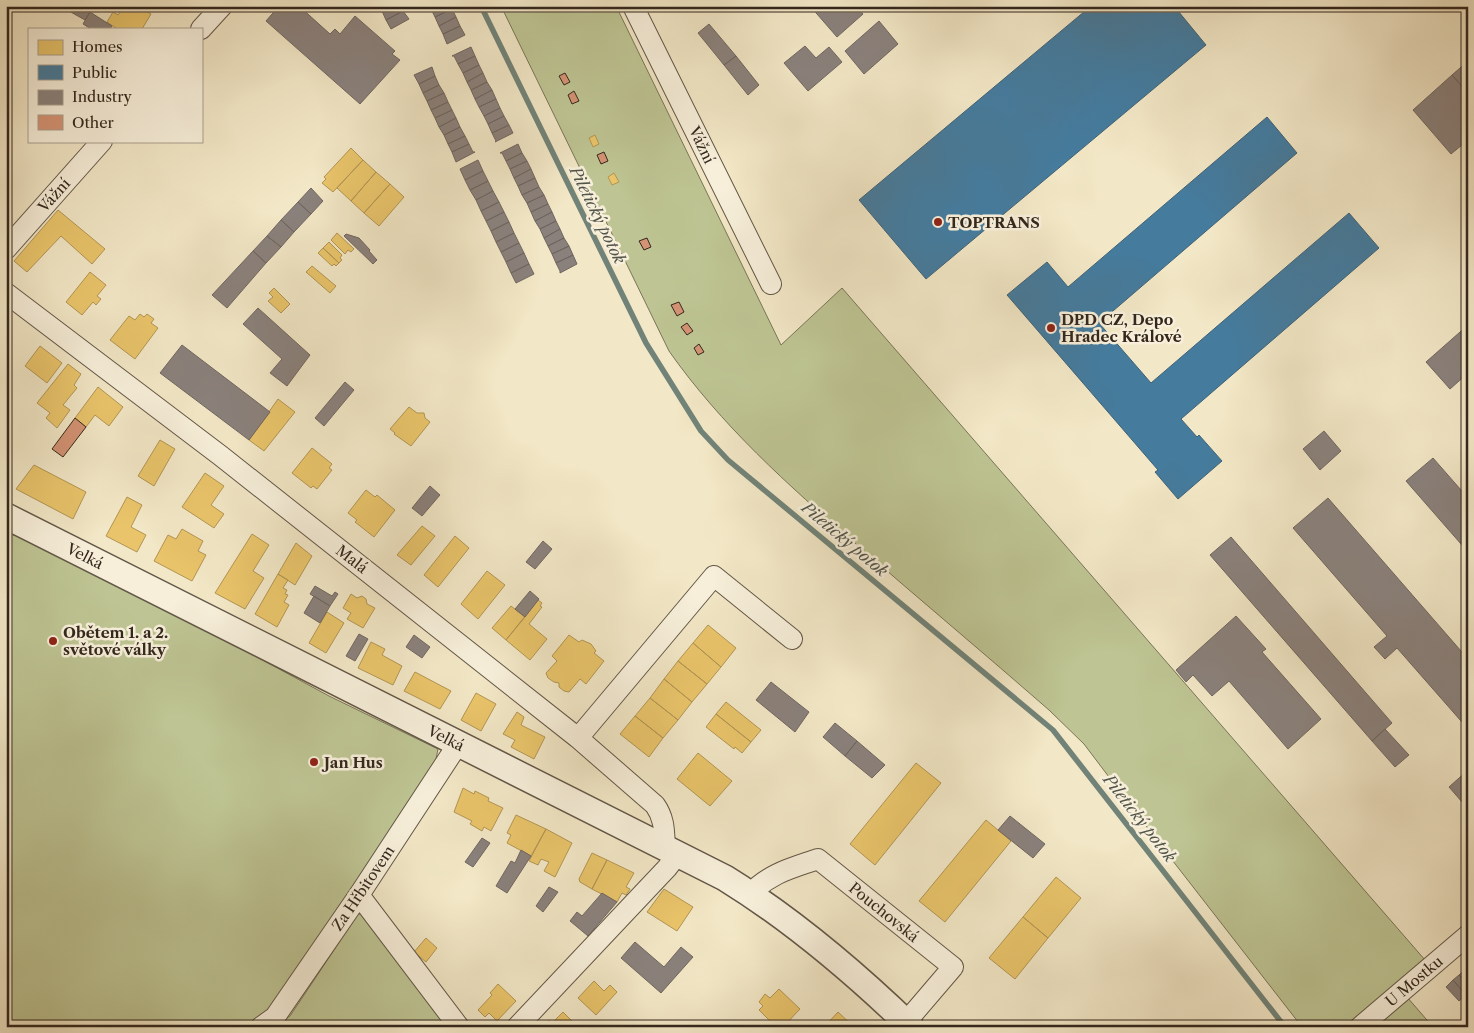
<svg xmlns="http://www.w3.org/2000/svg" width="1474" height="1033" font-family="'Libre Caslon Text',serif">
<style>
.green{fill:#bec493;stroke:#787658}
.homes{fill:#e9c46a;stroke:#b29553}
.public{fill:#457b9d;stroke:#406277}
.industry{fill:#8a817c;stroke:#706660}
.lines{fill:none;stroke-linecap:round;stroke-linejoin:round}
.stream{stroke:#718378;stroke-width:5.5}
.building{fill:#d49374;stroke:#33271d}
.minor-casing{stroke:#635747;stroke-width:22}
.tertiary-casing{stroke:#635747;stroke-width:28}
.minor{stroke:#f7efda;stroke-width:20}
.tertiary{stroke:#f7efda;stroke-width:25}
.poi-dot{fill:#8f2418;stroke:#f7efda;stroke-width:2}
.labels{text-anchor:middle;dominant-baseline:central;stroke-width:5;stroke-linejoin:round;paint-order:stroke}
.street-label{font-size:15px;fill:#33271d;stroke:#f7efda}
.poi-label{font-size:15px;font-weight:bold;fill:#33271d;stroke:#f7efda;text-anchor:start}
.water-label{font-size:16px;font-style:italic;fill:#52554a;stroke:#f7efda}
</style>
<rect width="100%" height="100%" fill="#f2e7c6"/>
<filter id="stains"><feTurbulence type="fractalNoise" baseFrequency=".004" numOctaves="4"/><feColorMatrix values="0 0 0 0 .2 0 0 0 0 .09 0 0 0 0 .02 0 0 0 .5 -.17"/></filter>
<radialGradient id="worn" r=".72"><stop offset=".6" stop-color="#630" stop-opacity="0"/><stop offset="1" stop-color="#630" stop-opacity=".3"/></radialGradient>
<path class="green" d="M501,6h115l165,339 61,-57 583,672 -74,67h-49l-140,-180 -78,-103 -35,-34c-64,-56 -129,-110 -193,-166 -68,-59 -135,-119 -187,-193z
M6,534l19,3 184,94 120,65 109,53 -3,15 -166,248 -22,15h-241z
M358,914h10l86,113h-180l16,-11z
M1407,997l26,30h-59z"/>
<path class="homes" d="M124,6h13l14,8 -9,15h-25l-10,-7 6,-10 5,3z
M595,135l4,9 -6,3 -4,-9z
M351,148l12,12 -30,32 -11,-9 4,-4 -2,-2z
M363,160l13,12 -25,29 -14,-13z
M376,172l14,12 -26,29 -13,-12z
M614,173l5,9 -7,3 -4,-8z
M390,184l14,13 -25,29 -15,-13z
M58,210l47,39 -13,15 -31,-28 -34,36 -13,-11z
M337,233l17,16 -3,3 -3,-2 -3,4 -14,-14z
M329,242l13,13 -2,3 2,2 -3,3 -16,-15z
M323,248l16,15 -3,3 -2,-2 -2,2 -14,-13z
M312,266l24,20 -6,7 -24,-21z
M90,272l16,13 -9,11 4,3 -5,6 -3,-3 -11,13 -16,-13z
M274,288l16,16 -9,9 -13,-12 5,-4 -4,-4z
M140,314l4,3 3,-3 7,5 -3,4 7,5 -23,31 -25,-19 19,-24 6,4z
M6,315l6,4 -6,7z
M40,346l22,17 -15,20 -22,-17z
M68,364l13,10 -7,11 3,3 -14,17 7,5 -13,18 -11,-10 4,-5 -13,-10z
M98,387l25,20 -14,19 -14,-11 -9,12 -11,-9z
M278,399l17,13 -31,39 -15,-11z
M409,407l8,6h7l1,5 5,4 -19,24 -17,-12 1,-1 -5,-4z
M160,440l15,9 -21,37 -16,-10z
M312,448l20,16 -3,4 3,2 -15,19 -4,-3 -2,2 -19,-15z
M34,465l52,27 -13,27 -57,-30z
M205,473l19,13 -13,19 13,9 -10,14 -32,-21z
M366,490l9,7 2,-2 18,15 -21,27 -19,-15 2,-2 -9,-7z
M127,497l15,8 -11,22 15,8 -9,17 -31,-16z
M422,526l13,10 -24,29 -14,-10z
M182,529l21,12 -5,10 8,4 -14,26 -38,-20 14,-26 8,4z
M252,534l17,11 -16,26 11,7 -19,31 -30,-16z
M455,536l14,12 -31,39 -14,-12z
M296,543l16,13 -17,29 -17,-11z
M487,571l18,14 -27,34 -17,-15z
M278,574l10,6 -5,8 4,2 -2,4 3,1 -4,7 5,3 -12,22 -22,-13z
M351,594l6,4 5,-2 4,3 1,5 8,4 -12,20 -16,-9 4,-6 -8,-5z
M538,600l4,3 -2,3 2,1 -13,17 18,15 -17,21 -24,-20z
M511,606l14,11 -19,23 -14,-12z
M327,612l17,11 -18,30 -17,-10z
M708,625l28,23 -15,19 -28,-24z
M569,635l10,7 3,-2 9,4 5,7 -2,2 10,8 -18,23 -6,-5 -11,13 -5,-1 -5,-4v-4l-5,-1 -6,-4 -2,-5 11,-12 -5,-5z
M371,642l14,7 -3,6 20,11 -9,19 -35,-17z
M693,643l28,24 -14,17 -29,-23z
M678,661l29,23 -15,18 -28,-23z
M415,672l36,19 -11,18 -36,-18z
M664,679l28,23 -14,18 -28,-22z
M476,693l20,11 -15,27 -20,-11z
M650,698l28,22 -15,18 -28,-22z
M726,702l35,28 -10,12 -35,-28z
M517,712l7,5 -3,8 24,12 -11,22 -23,-12 4,-7 -12,-6z
M716,714l35,28 -9,11 -7,-6 -1,2 -28,-22z
M635,716l28,22 -14,19 -29,-23z
M698,753l34,28 -22,25 -33,-27z
M916,763l25,20 -66,82 -25,-21z
M463,788l11,6 1,-3 14,7 -1,3 15,7 -12,23 -7,-4 -2,4 -12,-7 2,-3 -18,-9z
M516,815l30,14 -15,27 -24,-13 4,-8 -4,-2z
M986,820l25,21 -66,81 -26,-21z
M546,829l26,14 -17,34 -11,-6 5,-9 -8,-3 -3,6 -9,-4z
M592,853l15,7 -15,29 -12,-7 -1,-3z
M607,860l27,13 -8,14 4,2 -4,6 -4,-2 -5,9 -25,-13z
M1056,877l25,21 -33,40 -25,-21z
M664,889l29,18 -16,24 -30,-19z
M1023,917l25,21 -33,41 -26,-21z
M426,938l11,10 -11,14 -12,-10z
M594,981l10,10 6,-6 7,7 -21,23 -18,-17z
M498,984l18,17 -19,20 -8,-8 -4,4 -7,-7 14,-15 -2,-2z
M779,989l21,20 -17,18h-7l-17,-17 4,-4 -4,-4 6,-8 5,4z
M563,1012l15,15h-35l6,-7 3,3z
M838,1012l16,15h-30z"/>
<path class="public" d="M1091,6h83l32,39 -280,234 -67,-79z
M1267,117l30,36 -198,170 52,60 198,-170 30,35 -198,171 16,18 2,-2 23,26 -44,38 -23,-27 3,-2 -151,-175 40,-33 21,25z"/>
<path class="industry" d="M72,6h8l10,6 -5,8 -16,-9z
M279,6h20l31,28 5,-5 5,5 15,-18 40,35 -3,3 8,6 -40,44 -94,-83z
M380,6h12l-10,5z
M392,6h9l2,5 -17,9 -4,-9z
M435,6h15l2,3 -17,8 -4,-8z
M810,6h46l7,8 -26,23z
M452,9l4,8 -17,9 -4,-9z
M403,11l6,8 -18,10 -5,-9z
M90,12l22,14 -2,3h-19l-8,-5z
M456,17l4,9 -17,8 -4,-8z
M879,21l19,23 -34,30 -19,-23z
M709,24l27,32 -12,9 -26,-32z
M460,26l5,9 -18,9 -4,-10z
M805,46l11,12 13,-11 13,15 -34,29 -24,-28z
M471,47l4,9 -17,8 -4,-8h-2z
M475,56l4,9 -16,8 -5,-9z
M736,56l23,29 -11,10 -24,-30z
M1468,61v32l-16,-18z
M479,65l4,8 -16,9 -4,-9z
M432,67l3,9 -16,8 -5,-9z
M483,73l4,9 -16,8 -4,-8z
M1452,75l16,18v47l-17,14 -38,-44z
M435,76l4,9 -16,8 -4,-9z
M487,82l5,8 -17,9 -4,-9z
M439,85l5,8 -17,8 -4,-8z
M492,90l4,9 -17,8 -4,-8z
M444,93l4,9 -17,8 -4,-9z
M496,99l4,9 -16,8 -5,-9z
M448,102l4,8 -17,8 -4,-8z
M500,108l4,8 -16,8 -4,-8z
M452,110l4,8 -17,9 -4,-9z
M504,116l5,9 -17,8 -4,-9z
M456,118l4,9 -16,8 -5,-8z
M509,125l4,8 -18,9 1,-1 -4,-8z
M460,127l5,9 -17,8 -4,-9z
M465,136l4,8 -17,8 -4,-8z
M469,144l4,8h2l-19,10 -4,-10z
M518,144l4,9 -16,8 -4,-8h-2z
M522,153l5,8 -17,8 -4,-8z
M478,160l5,11 -18,9 -5,-11z
M527,161l4,8 -17,9 -4,-9z
M531,169l4,9 -17,8 -4,-8z
M483,171l5,10 -18,9 -5,-10z
M535,178l4,9 -17,8 -4,-9z
M488,181l5,10 -17,9 -6,-10z
M539,187l5,8 -17,8 -5,-8z
M311,188l12,13 -12,13 -13,-12z
M493,191l6,11 -18,9 -5,-11z
M544,195l4,9 -17,8 -4,-9z
M298,202l13,12 -17,18 -13,-12z
M499,202l5,10 -18,9 -5,-10z
M548,204l4,8 -17,9 -4,-9z
M504,212l5,10 -18,9 -5,-10z
M552,212l4,9 -16,8 -5,-8z
M281,220l13,12 -13,15 -14,-11z
M556,221l4,8 -16,9 -4,-9z
M509,222l5,11 -18,9 -5,-11z
M560,229l4,9 -16,8 -4,-8z
M514,233l5,10 -18,9 -5,-10z
M346,234l13,4 11,12 -1,1 8,9 -4,4 -29,-28z
M267,236l14,11 -15,16 -13,-12z
M564,238l5,8 -17,8 -4,-8z
M519,243l5,10 -18,9 -5,-10z
M569,246l4,9 -17,8 -4,-9z
M253,251l13,12 -39,45 -15,-13z
M524,253l5,11 -18,9 -5,-11z
M573,255l4,9 -17,9v-2l-4,-8z
M529,264l5,10 -18,9 -5,-10z
M258,308l52,47 -23,31 -17,-13 12,-14 -39,-35z
M1468,325v48l-18,16 -24,-27z
M182,345l88,67 -21,28 -89,-67z
M345,382l9,8 -30,36 -9,-8z
M1324,431l17,20 -21,19 -17,-21z
M1433,458l35,40v54l-62,-71z
M430,486l10,9 -18,21 -10,-8z
M1328,498l140,161v70l-71,-81 -12,11 -11,-12 13,-11 -94,-108z
M1231,537l161,186 -20,18 -162,-186z
M543,541l9,8 -17,20 -9,-7z
M315,586l17,10 3,-4 3,2 -8,12 -20,-12z
M530,591l9,8 -14,18 -10,-8z
M314,596l16,10 -10,17 -16,-10z
M1236,616l30,33 -4,3 59,67 -33,30 -59,-68 -17,15 -19,-21 -7,7 -10,-12z
M359,634l9,5 -13,22 -9,-5z
M414,635l16,12 -8,11 -16,-11z
M771,682l38,30 -14,20 -39,-32z
M835,723l22,18 -12,15 -22,-19z
M1385,729l24,26 -14,12 -23,-26z
M857,741l28,24 -13,13 -27,-22z
M1468,770v27l-6,5 -13,-15z
M1010,816l35,28 -12,14 -35,-28z
M482,838l8,5 -17,24 -8,-5z
M521,850l10,6 -24,37 -11,-7 15,-25 4,2z
M549,887l9,5 -15,20 -7,-6z
M602,893l15,9 -29,34 -18,-15 7,-9 5,4z
M635,942l29,25 17,-20 12,10 -32,36 -40,-35z
M1466,969l2,2v14l-9,-10z
M1459,975l9,10v8l-2,2 -13,-15z
M1453,980l13,15 -7,6 -13,-14z"/>
<g class="lines">
<path class="stream" d="M481,6l165,337 55,88 27,29 325,270 232,297"/>
</g>
<path class="building" d="M565,73l5,9 -6,3 -5,-9z
M574,91l5,10 -7,3 -4,-9z
M604,152l4,9 -7,3 -4,-9z
M647,238l4,9 -7,3 -5,-9z
M679,302l5,10 -7,4 -6,-11z
M687,323l6,8 -6,4 -6,-8z
M699,344l5,8 -6,3 -4,-7z
M75,418l11,9 -23,30 -11,-8z"/>
<g class="lines">
<g class="minor-casing">
<path id="minor" d="M633,6l138,278
M201,29l21,-23
M6,249l96,-108
M6,293l215,163 357,282 77,67c10,14 9,27 10,43
M578,738l136,-162 78,63
M750,894c20,-21 42,-26 68,-35l135,108 -47,55
M359,895l100,132
M261,1027l14,-10 84,-122 99,-151
M517,1027l150,-159 10,-13
M1360,1027l108,-92"/>
</g>
<g class="tertiary-casing">
<path id="tertiary" d="M6,516l719,362c68,42 129,94 186,149"/>
</g>
<use href="#minor" class="minor"/>
<use href="#tertiary" class="tertiary"/>
</g>
<g class="poi-dot">
<circle cx="938" cy="222" r="5"/>
<circle cx="1051" cy="328" r="5"/>
<circle cx="53" cy="641" r="5"/>
<circle cx="314" cy="762" r="5"/>
</g>
<g class="labels">
<g class="street-label">
<text transform="translate(702 145) rotate(64)">Vážní</text>
<text transform="translate(54 195) rotate(-48)">Vážní</text>
<text transform="translate(85 556) rotate(27)">Velká</text>
<text transform="translate(352 559) rotate(38)">Malá</text>
<text transform="translate(446 738) rotate(27)">Velká</text>
<text transform="translate(363 888) rotate(-56)">Za Hřbitovem</text>
<text transform="translate(884 912) rotate(39)">Pouchovská</text>
<text transform="translate(1414 981) rotate(-40)">U Mostku</text>
</g>
<g class="poi-label">
<text x="948" y="222">TOPTRANS</text>
<text x="1061" y="319">DPD CZ, Depo<tspan x="1061" dy="17">Hradec Králové</tspan></text>
<text x="63" y="632">Obětem 1. a 2.<tspan x="63" dy="17">světové války</tspan></text>
<text x="324" y="762">Jan Hus</text>
</g>
<g class="water-label">
<text transform="translate(598 215) rotate(64)">Piletický potok</text>
<text transform="translate(845 539) rotate(40)">Piletický potok</text>
<text transform="translate(1140 818) rotate(52)">Piletický potok</text>
</g>
</g>
<rect width="1474" height="1033" fill="none" stroke="#f2e7c6" stroke-width="25"/>
<rect x="8" y="8" width="1459" height="1018" fill="none" stroke="#33271d" stroke-width="2.5"/>
<rect x="12" y="12" width="1449" height="1008" fill="none" stroke="#33271d"/>
<rect x="28" y="28" width="175" height="115" fill="#f7efda" stroke="#a99f8e"/>
<rect x="38" y="40" width="25" height="15" fill="#e9c46a" stroke="#a99f8e"/>
<text x="72" y="52" font-size="15" fill="#33271d">Homes</text>
<rect x="38" y="65" width="25" height="15" fill="#457b9d" stroke="#a99f8e"/>
<text x="72" y="78" font-size="15" fill="#33271d">Public</text>
<rect x="38" y="90" width="25" height="15" fill="#8a817c" stroke="#a99f8e"/>
<text x="72" y="102" font-size="15" fill="#33271d">Industry</text>
<rect x="38" y="115" width="25" height="15" fill="#d49374" stroke="#a99f8e"/>
<text x="72" y="128" font-size="15" fill="#33271d">Other</text>
<rect width="100%" height="100%" filter="url(#stains)"/>
<rect width="100%" height="100%" fill="url(#worn)"/>
</svg>
